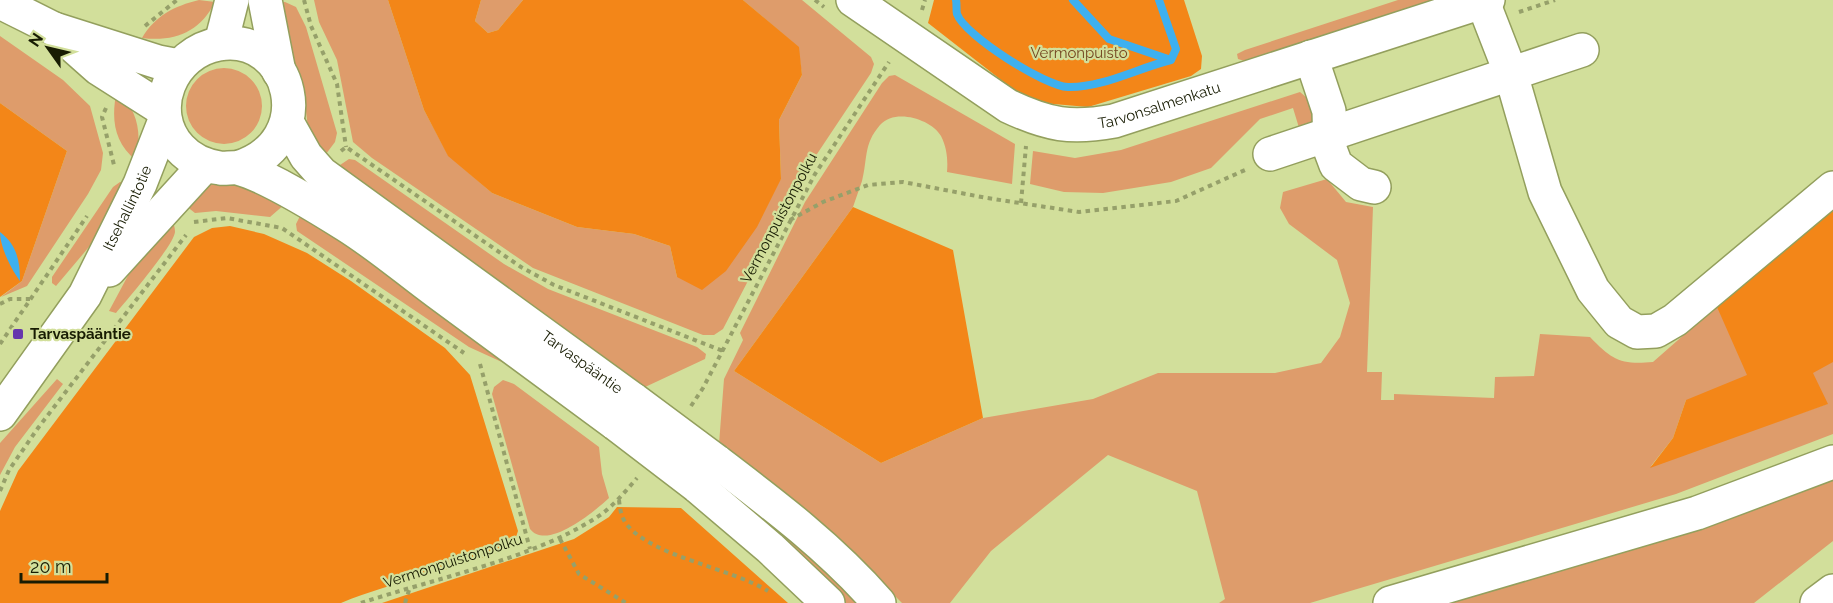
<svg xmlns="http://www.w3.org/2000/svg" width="1833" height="603" font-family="Raleway,sans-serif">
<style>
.green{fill:#de9c6b;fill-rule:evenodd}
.forest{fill:#f38618}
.water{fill:#3eb0ef}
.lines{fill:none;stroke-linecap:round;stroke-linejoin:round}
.stream{stroke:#3eb0ef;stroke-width:8}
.minor-casing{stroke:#939f5d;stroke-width:36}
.major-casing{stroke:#939f5d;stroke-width:36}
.highway-casing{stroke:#939f5d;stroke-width:36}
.path{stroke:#96a06a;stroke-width:4;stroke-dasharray:4.5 4.5;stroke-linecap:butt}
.minor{stroke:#fff;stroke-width:33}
.major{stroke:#fff;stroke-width:33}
.highway{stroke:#fff;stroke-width:33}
.major-bridge-casing{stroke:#939f5d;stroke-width:36;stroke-linecap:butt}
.major-bridge{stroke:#fff;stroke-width:33}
.poi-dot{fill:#6636ad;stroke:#d2df9b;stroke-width:2}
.labels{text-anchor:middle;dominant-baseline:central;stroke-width:4.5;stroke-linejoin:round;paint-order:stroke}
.park-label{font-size:15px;fill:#744723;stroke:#d2df9b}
.street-label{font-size:15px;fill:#181c03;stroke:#d2df9b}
.poi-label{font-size:15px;font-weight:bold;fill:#181c03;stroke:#d2df9b;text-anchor:start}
</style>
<rect width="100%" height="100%" fill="#d2df9b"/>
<path class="green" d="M199,0l16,2c-15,30 -40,40 -73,36 13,-22 32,-32 57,-38z
M314,0h74l36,110 24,45 44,38 85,34 57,7 36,12 7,31 104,-98 -2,-59 23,-45 -4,-28 -55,-47h59l69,57 3,7 -3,9 -68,102 -80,154 -9,6h-11l-170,-67 -161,-110 -19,-16 -16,-82 -18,-38z
M481,0h42l-25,30 -10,3 -13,-12z
M1398,0h45l-195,62 -10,-3 -1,-5 8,-4z
M285,2l11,5 10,20 31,106 -2,9 -12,16 -14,-22 -7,-57 -9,-18 -18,-58z
M0,36l63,44 27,26 13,47 -2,17 -13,24 -61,92 -26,11 21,-16 45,-130 -67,-48z
M186 106a38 38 0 1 1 76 0a38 38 0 1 1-76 0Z
M895,75l120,69 -3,40 -65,-12c1,-12 0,-24 -6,-36 -10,-17 -46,-28 -61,-11 -17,20 -12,33 -18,56 -3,9 -6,17 -9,26l-119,164 147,92 102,-45 110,-19 65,-26h117l46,-10 19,-26 10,-34 -13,-43 -48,-36 -9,-16 3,-16 44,-13 19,23 27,5 -6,165h15l-1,28h13v-6l100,4 1,-21 39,-1 6,-42 50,3c22,23 31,28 63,25l180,-158v230l-157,60 -366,109h-91l6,-4 -28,-108 -89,-36 -117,96 -41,52h-48l-71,-71 -112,-88 5,-65 19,-39 -3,-7 65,-131 77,-119 7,-7zM1686,400l141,4 -176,62 22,-28z
M117,90c21,21 25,42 19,70 -23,-18 -25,-43 -19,-70z
M1300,92l7,6 8,22 -3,6 -12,5 -7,-23 -33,11 -49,49 -40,14 -68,11 -39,-1 -34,-8 3,-33 42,7 46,-8z
M349,159l6,1 149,104 44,25 149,58 9,7 -1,5 -62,29 -309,-219z
M120,182l7,1 -17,39 -54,64 -4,-3v-6l61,-90z
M216,183c26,1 46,10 69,21l-15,13 -54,-6 -21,2 -14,-11 15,-12z
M302,212l90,60 121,95 -44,-20 -172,-116 -1,-7z
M173,222c1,3 2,6 2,10 -1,13 -48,68 -59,81l-7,-2 22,-41z
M57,379l6,5 -48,63 -15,28v-32z
M503,380l11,4 85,63 3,27 7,24c-15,14 -62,53 -79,31l-38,-135 2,-7z
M710,469l55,44 95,90h-14l-87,-83 -55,-43z
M1833,473v68l-79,62h-326z"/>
<path class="forest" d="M388,0h93l-6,21 13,12 10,-3 25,-30h220l56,47 3,28 -23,45 2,59 -24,48 -31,44 -24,19 -25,-13 -7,-31 -36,-12 -57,-7 -85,-34 -44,-37 -24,-46z
M934,0h250l18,56 -1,13 -10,7 -103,31 -46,-4 -28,-13 -86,-67z
M0,103l67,48 -45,130 -22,16z
M1833,204v158l-20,11 15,31 -178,64 23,-30 13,-38 61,-25 -30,-68z
M853,207l100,43 30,168 -102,45 -147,-92z
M230,226l34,8 43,19 44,28 94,67 25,27 48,156 -5,15c-55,24 -116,34 -172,57h-341v-92l18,-40 176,-234 18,-9z
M617,507l64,1 107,95h-406l192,-64 35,-22z"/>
<path class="water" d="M0,232c17,13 20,29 20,49 -9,-12 -20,-34 -20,-49z"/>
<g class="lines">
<path class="stream" d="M956,0c1,4 0,10 1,14 8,22 88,72 111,73 34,1 70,-19 103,-27l5,-11 -17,-49
M1073,0l36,39 62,21"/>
<g class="minor-casing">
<g id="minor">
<path id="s1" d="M853,0l155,106c40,19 63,23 106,15l374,-121"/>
<path d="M0,2l54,27"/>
<path d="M1483,2l28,72 34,118 48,98 26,32 18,10 19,-1 19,-11 158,-132"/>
<path d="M1311,57l18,54 1,38 6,16 25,19 13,3"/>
<path d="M164,110l-66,-42 -44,-39 104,33 21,4"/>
<path d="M1270,154l312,-104"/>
</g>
</g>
<g class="major-casing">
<g id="major">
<path d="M265,0l14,72"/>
<path d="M221,43l11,-43"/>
<path id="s2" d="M287,122l19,34 15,17 313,227"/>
<path d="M237,168c85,-26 55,-136 -18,-124 -48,8 -73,67 -39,104 10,11 25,18 40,20 5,1 12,-1 18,0 30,8 81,40 108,57 32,20 61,45 91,67 60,44 120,88 179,132"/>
<path d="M109,270l96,-105"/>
<path id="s3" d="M0,414l85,-119 55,-111 25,-64"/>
<path d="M716,461c58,44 115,87 163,142"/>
<path d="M697,486l73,62 58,55"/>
</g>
</g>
<g class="highway-casing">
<path id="highway" d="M1390,603l307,-90 136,-51
M1817,603l16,-12"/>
</g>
<path class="path" d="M304,0l7,26 26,58 9,63
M815,0l9,7
M922,10l3,-10
M1519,12l36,-12
M145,26l32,-26
M106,108l-4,9 12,48
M341,151l5,-4 175,120 33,18 169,66
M1021,203l5,-57
M790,220l33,-18 45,-17 35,-3 84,16 92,14 97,-11 69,-31
M194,222l33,-4 55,10 182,125
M0,304l10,-5h20
M0,344l87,-128
M480,364l50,185
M691,406l12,-18 112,-214 74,-112
M0,491l9,-21 29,-42 148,-193
M619,500c1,9 2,18 9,26 27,31 102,42 140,65
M560,539l19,35 47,29
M361,603c72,-24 170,-44 233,-84 17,-10 30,-26 43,-41
M405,603l5,-16"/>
<use href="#minor" class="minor"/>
<use href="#major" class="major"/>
<use href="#highway" class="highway"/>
<g class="major-bridge-casing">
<path id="major-bridge" d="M634,400l82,61
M616,424l81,62"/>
</g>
<use href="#major-bridge" class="major-bridge"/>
</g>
<rect class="poi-dot" x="12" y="328" width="12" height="12" rx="3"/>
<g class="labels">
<g class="park-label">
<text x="1079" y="53">Vermonpuisto</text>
</g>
<g class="street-label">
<text stroke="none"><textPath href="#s1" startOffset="345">Tarvonsalmenkatu</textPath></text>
<text stroke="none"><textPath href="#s3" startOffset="243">Itsehallintotie</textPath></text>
<text transform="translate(779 218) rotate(-62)">Vermonpuistonpolku</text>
<text stroke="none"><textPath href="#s2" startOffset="384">Tarvaspääntie</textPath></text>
<text transform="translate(453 561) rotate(-18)">Vermonpuistonpolku</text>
</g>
<g class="poi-label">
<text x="30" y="334">Tarvaspääntie</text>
</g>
</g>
<g transform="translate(48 48) rotate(304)" stroke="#d2df9b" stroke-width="4.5" paint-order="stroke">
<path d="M0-4.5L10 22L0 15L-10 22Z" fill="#181c03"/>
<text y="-9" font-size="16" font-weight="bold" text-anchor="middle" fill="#181c03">N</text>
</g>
<path d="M21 573v9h86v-9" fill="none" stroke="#181c03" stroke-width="3"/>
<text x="30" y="573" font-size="18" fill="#181c03" stroke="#d2df9b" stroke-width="4.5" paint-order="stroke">20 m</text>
</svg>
